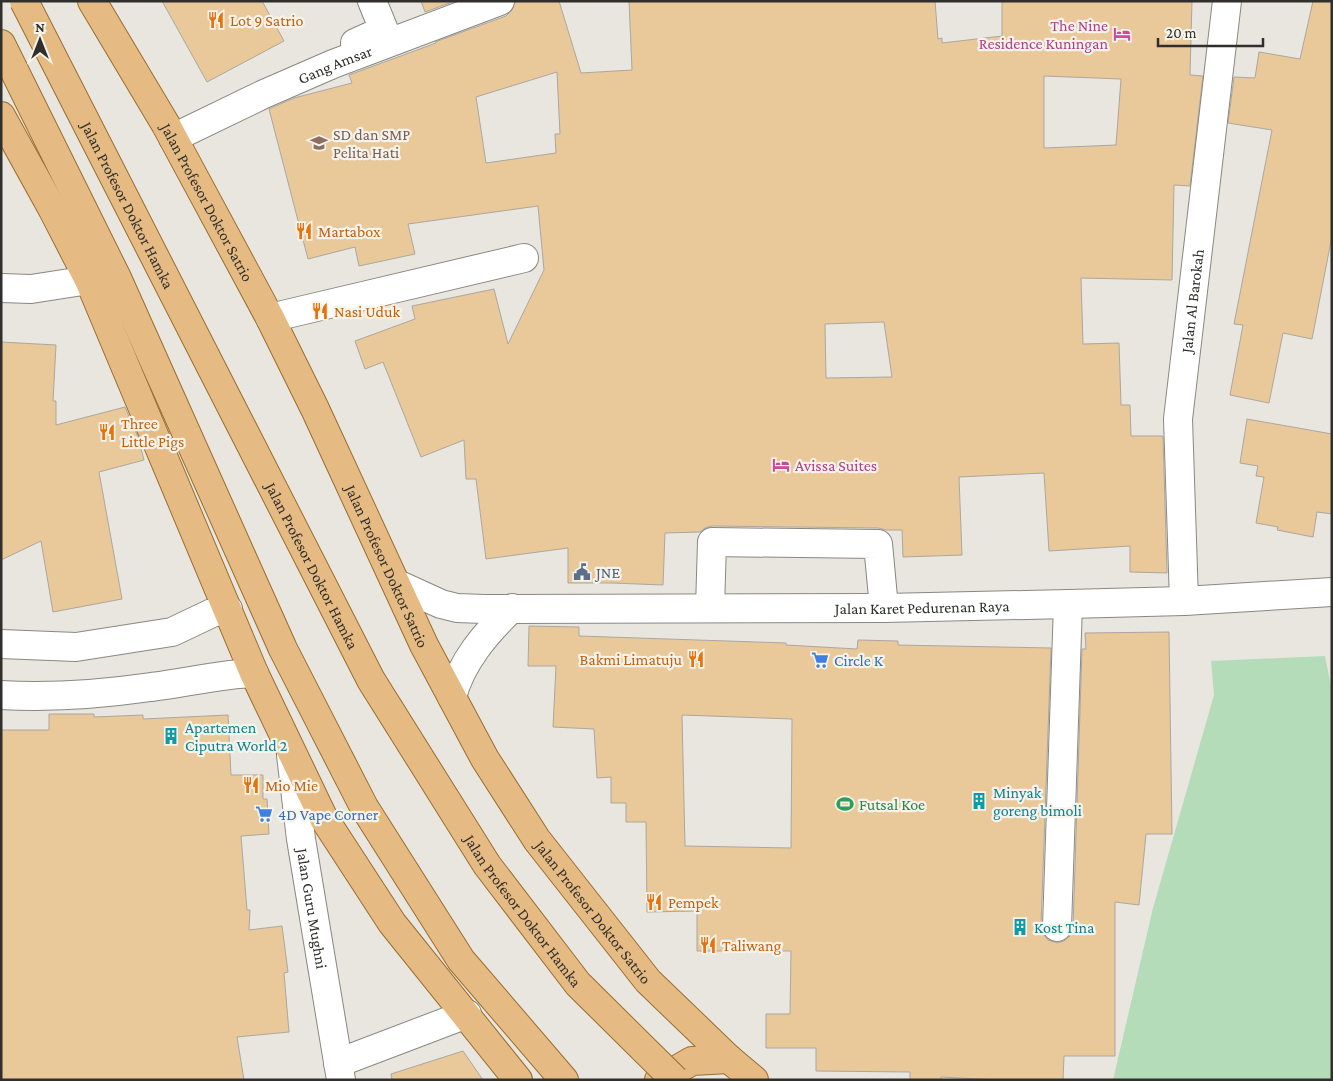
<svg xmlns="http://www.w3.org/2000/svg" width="1333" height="1081" font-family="'Crimson Pro',serif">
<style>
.green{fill:#b5dcb9}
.building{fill:#e9c899;stroke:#aca7a0;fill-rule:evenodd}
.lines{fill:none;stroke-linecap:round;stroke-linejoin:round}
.minor-casing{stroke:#898880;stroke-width:30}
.major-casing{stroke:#9a6d2f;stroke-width:30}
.minor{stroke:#fff;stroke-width:28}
.major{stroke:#e5bb83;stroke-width:28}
.major-bridge-casing{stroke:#9a6d2f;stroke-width:30;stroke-linecap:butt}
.major-bridge{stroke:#e5bb83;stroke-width:28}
.labels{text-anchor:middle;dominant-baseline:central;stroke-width:4.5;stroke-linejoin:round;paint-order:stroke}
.food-label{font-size:16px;fill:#c56008;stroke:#f5f3eb;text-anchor:start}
.hotel-label{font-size:16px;fill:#b23c85;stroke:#f5f3eb;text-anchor:end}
.street-label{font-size:16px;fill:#302f2c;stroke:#f5f3eb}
.education-label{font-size:16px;fill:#785e54;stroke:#f5f3eb;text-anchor:start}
.service-label{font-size:16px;fill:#4e5e75;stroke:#f5f3eb;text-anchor:start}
.shop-label{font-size:16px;fill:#366cbe;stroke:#f5f3eb;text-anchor:start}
.culture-label{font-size:16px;fill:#0d838f;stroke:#f5f3eb;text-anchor:start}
.leisure-label{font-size:16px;fill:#27864d;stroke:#f5f3eb;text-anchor:start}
</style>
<rect width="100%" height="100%" fill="#e8e6de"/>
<path class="green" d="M1325,656l7,35v389h-219l40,-172 61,-213 -3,-34z"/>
<path class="building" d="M162,1h100l22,40 -77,41z
M421,1h34l-30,11z
M515,1h44l22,72 51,-3 -3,-69h306l3,38 4,-1v5l60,-7v-35h190l-2,74 13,1 -13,110 -16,-1 -2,95 -91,-2 2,66 36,-1 2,62h9l1,31h32l4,137 -37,-1v-26l-81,5 -5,-78 -85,4 3,78 -59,2 -1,-27h-16l-8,-2 -166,-2 -7,2 -5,4 -35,1 -2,52 -51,-2h-44v-35l-82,11 -10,-80h-10l-2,-39 -43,17 -38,-95 -18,7 -10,-28 60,-22 -3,-13 82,-17 14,55 36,-74 -6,-64 -130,18 7,30 -56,12 -4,-19 -47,12 -39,-150 25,-11 58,-15 -3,-8 87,-32 -1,-1 71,-26 6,-6zM557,72l3,62h-5l1,19 -70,10 -10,-66zM1044,76l77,3 -5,66 -72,3zM884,322l8,55 -66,1 -1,-54z
M1313,1h19v235l-20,103 -29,-6 -14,70 -39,-8 13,-70 -9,-1 38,-194 -44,-7 6,-46 21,1 4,-26 41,7z
M1,342l55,3 -3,56h3v24l69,-18 13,30 6,23 -45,12 23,127 -69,13 -12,-71 -40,19z
M1247,419l85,15v80l-15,-2 -4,25 -36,-7 1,-3 -22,-4 8,-46 -8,-1 2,-10 -18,-3z
M529,626l50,1v9l207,7v2l71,4 1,-9 40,1v4l153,3 -10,278 2,8 5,6 9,3 7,-2 6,-5 3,-8 9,-279h4l-1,-16 84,-1 3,202h-26l-7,71 -24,-3v154h-51l-1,24h-65l-57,-3v3h-31v-8l-94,-1v-23h-50v-34h24l1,-63h-94v-40l-50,1 -1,-90h-20v-19h-15v-26l-14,1 -3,-49 -41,-2 3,-61h-28zM682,715l110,4 -1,129 -106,-2z
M49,714h45v3l49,-2v4l85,-4 3,60h32v24h4l2,35 -28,2 6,74h3l-1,20 33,-4 6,46 -4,1 5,59 -52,5 7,43h-243v-350h48z
M463,1051l20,29h-91l-1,-6z"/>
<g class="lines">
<g class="minor-casing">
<g id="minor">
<path d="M355,43l29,-13 -12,-29"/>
<path id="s1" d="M173,138l91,-44 69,-30 167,-63"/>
<path d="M1,288l30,1 58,-9"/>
<path d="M270,318l254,-60"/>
<path id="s2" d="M397,584l44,20 16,4 27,1 400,-1 184,-4 116,-3 148,-9"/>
<path id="s3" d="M1184,601l-6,-182 49,-418"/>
<path d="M710,608l2,-66 166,2 6,64"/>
<path d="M1,644l75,3 96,-15 40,-19 16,-4"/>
<path d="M1,695c50,3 101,-1 150,-8 35,-4 69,-13 103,-14"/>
<path d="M452,697c9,-35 34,-64 60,-89"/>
<path id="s4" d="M291,755l10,84 40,241"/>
<path d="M1057,927l11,-323"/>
<path d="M338,1063l129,-49"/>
</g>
</g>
<g class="major-casing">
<g id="major">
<path id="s5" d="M92,1l74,124 104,193 45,91 109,236 61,114 52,81 111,141 81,78 25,21"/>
<path d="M1,44l116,234 166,371 81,158 97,153 103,120"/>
<path d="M1,116l52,94 36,70 165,393 69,144 69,106 126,157"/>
<path d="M659,1080l33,-19 37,-2"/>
</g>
</g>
<use href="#minor" class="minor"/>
<use href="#major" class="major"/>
<g class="major-bridge-casing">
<g id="major-bridge">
<path id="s6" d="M24,1l347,679 116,185 91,119 97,96"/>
</g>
</g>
<use href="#major-bridge" class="major-bridge"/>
</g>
<defs>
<g id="restaurant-bare" transform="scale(1.35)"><path d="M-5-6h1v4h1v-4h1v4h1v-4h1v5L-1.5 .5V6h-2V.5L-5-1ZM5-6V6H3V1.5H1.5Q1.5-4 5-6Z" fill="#e8710a" stroke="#f5f3eb" stroke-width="2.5" paint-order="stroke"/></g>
<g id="hotel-bare" transform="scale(1.35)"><path d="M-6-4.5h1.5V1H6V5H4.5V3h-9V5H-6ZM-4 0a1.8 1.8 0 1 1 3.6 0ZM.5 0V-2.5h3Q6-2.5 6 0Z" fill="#d1479c" stroke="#f5f3eb" stroke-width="2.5" paint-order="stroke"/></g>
<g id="school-bare" transform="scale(1.35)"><path d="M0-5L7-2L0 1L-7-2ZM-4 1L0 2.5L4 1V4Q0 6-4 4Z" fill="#8d6e63" stroke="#f5f3eb" stroke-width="2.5" paint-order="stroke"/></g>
<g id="civic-bare" transform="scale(1.35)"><path d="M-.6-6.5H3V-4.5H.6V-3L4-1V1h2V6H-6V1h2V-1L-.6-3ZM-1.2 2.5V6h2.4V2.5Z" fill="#5c6f8a" stroke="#f5f3eb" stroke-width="2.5" paint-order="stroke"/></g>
<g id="supermarket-bare" transform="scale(1.35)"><path d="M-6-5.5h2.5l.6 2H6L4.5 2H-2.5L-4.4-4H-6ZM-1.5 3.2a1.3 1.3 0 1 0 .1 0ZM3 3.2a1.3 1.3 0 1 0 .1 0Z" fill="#3f7fe0" stroke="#f5f3eb" stroke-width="2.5" paint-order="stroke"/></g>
<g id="building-bare" transform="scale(1.35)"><path d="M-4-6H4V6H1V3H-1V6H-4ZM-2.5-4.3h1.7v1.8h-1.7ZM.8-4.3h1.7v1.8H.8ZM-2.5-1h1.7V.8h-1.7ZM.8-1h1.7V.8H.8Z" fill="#0f9aa8" stroke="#f5f3eb" stroke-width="2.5" paint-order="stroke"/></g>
<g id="stadium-bare" transform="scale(1.35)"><path d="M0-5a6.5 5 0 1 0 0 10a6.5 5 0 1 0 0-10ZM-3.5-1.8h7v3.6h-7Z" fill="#2e9e5b" stroke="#f5f3eb" stroke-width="2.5" paint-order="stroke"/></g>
</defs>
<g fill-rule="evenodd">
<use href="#restaurant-bare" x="216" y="20"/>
<use href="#hotel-bare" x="1122" y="34"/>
<use href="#school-bare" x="319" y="143"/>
<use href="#restaurant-bare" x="304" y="231"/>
<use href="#restaurant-bare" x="320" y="311"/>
<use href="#restaurant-bare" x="107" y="432"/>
<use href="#hotel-bare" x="781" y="465"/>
<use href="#civic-bare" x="582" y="572"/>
<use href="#restaurant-bare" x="696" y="659"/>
<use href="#supermarket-bare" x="820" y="660"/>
<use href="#building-bare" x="171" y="736"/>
<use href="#restaurant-bare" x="251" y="785"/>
<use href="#building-bare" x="979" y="801"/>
<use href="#stadium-bare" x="845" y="804"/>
<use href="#supermarket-bare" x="264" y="814"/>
<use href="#restaurant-bare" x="654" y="902"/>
<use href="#building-bare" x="1020" y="927"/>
<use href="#restaurant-bare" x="708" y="945"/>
</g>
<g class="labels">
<g class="food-label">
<text x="230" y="20">Lot 9 Satrio</text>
<text x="318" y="231">Martabox</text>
<text x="334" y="311">Nasi Uduk</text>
<text x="121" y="423">Three<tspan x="121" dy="18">Little Pigs</tspan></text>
<text x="682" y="659" text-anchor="end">Bakmi Limatuju</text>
<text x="265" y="785">Mio Mie</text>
<text x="668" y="902">Pempek</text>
<text x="722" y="945">Taliwang</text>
</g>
<g class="hotel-label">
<text x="1108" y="25">The Nine<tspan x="1108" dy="18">Residence Kuningan</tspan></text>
<text x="795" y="465" text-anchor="start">Avissa Suites</text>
</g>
<g class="street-label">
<text stroke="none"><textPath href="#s1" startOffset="178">Gang Amsar</textPath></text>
<text stroke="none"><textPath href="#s5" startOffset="232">Jalan Profesor Doktor Satrio</textPath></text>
<text stroke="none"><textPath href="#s6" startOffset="229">Jalan Profesor Doktor Hamka</textPath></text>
<text stroke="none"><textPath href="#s3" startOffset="301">Jalan Al Barokah</textPath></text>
<text stroke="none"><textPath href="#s6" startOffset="634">Jalan Profesor Doktor Hamka</textPath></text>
<text stroke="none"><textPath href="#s5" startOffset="638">Jalan Profesor Doktor Satrio</textPath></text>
<text stroke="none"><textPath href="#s2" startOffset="530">Jalan Karet Pedurenan Raya</textPath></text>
<text stroke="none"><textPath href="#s4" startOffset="155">Jalan Guru Mughni</textPath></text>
<text stroke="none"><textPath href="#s6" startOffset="1039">Jalan Profesor Doktor Hamka</textPath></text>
<text stroke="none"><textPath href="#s5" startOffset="1042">Jalan Profesor Doktor Satrio</textPath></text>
</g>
<g class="education-label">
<text x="333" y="134">SD dan SMP<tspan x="333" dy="18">Pelita Hati</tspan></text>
</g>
<g class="service-label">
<text x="596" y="572">JNE</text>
</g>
<g class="shop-label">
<text x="834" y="660">Circle K</text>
<text x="278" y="814">4D Vape Corner</text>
</g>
<g class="culture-label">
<text x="185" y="727">Apartemen<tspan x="185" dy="18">Ciputra World 2</tspan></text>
<text x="993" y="792">Minyak<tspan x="993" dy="18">goreng bimoli</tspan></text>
<text x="1034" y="927">Kost Tina</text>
</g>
<g class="leisure-label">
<text x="859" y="804">Futsal Koe</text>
</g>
</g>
<rect width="1333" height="1081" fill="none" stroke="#302f2c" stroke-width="5"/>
<g transform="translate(40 40)" stroke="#f5f3eb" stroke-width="4" paint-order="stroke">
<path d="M0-4L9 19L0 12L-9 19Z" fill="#302f2c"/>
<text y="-8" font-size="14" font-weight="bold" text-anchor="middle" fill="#302f2c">N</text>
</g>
<path d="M1158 38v8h105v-8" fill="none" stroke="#302f2c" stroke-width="2.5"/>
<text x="1166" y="38" font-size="15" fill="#302f2c" stroke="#f5f3eb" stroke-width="4" paint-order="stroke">20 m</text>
</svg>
